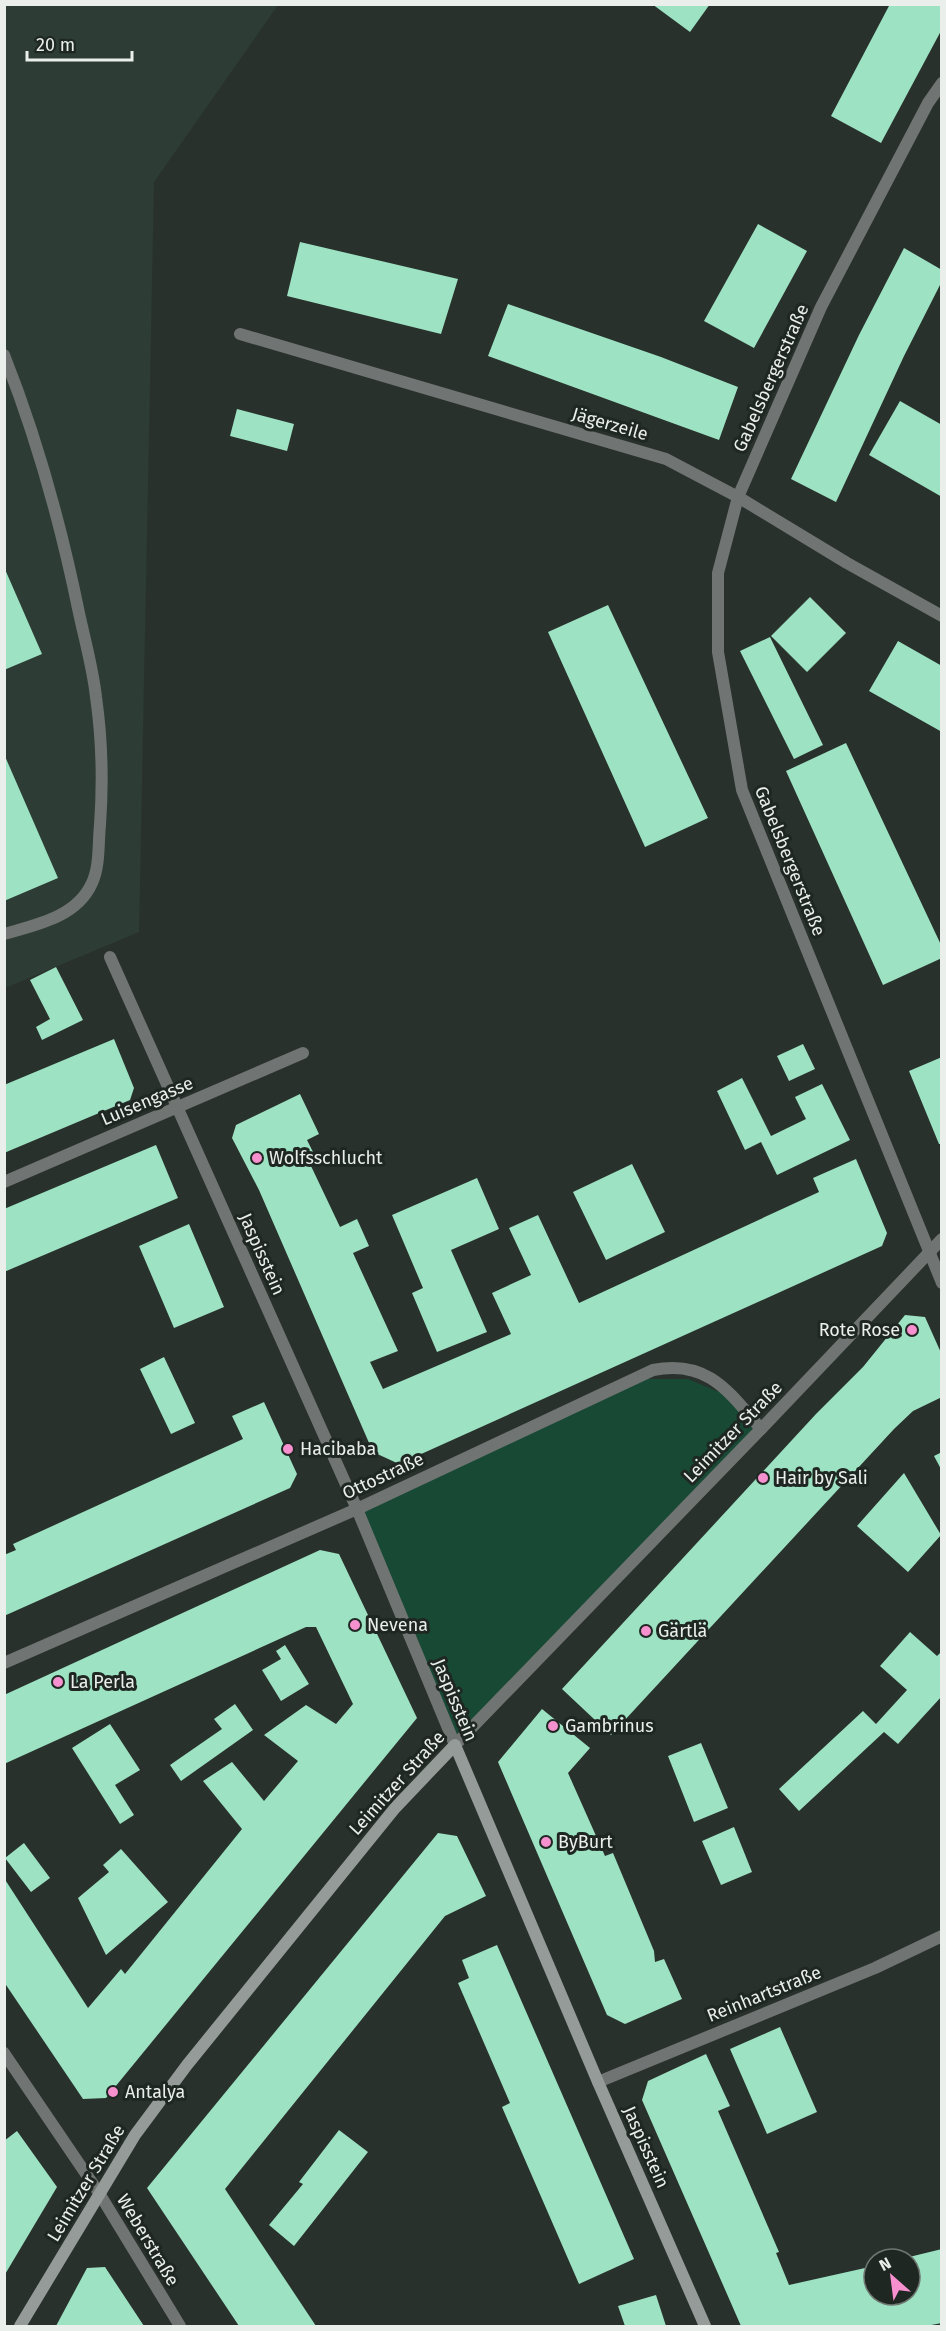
<svg xmlns="http://www.w3.org/2000/svg" width="946" height="2331" font-family="'Fira Sans',sans-serif">
<style>
.built{fill:#2d3c35}
.green{fill:#184935}
.building{fill:#9de2c2}
.lines{fill:none;stroke-linecap:round;stroke-linejoin:round}
.service{stroke:#707472;stroke-width:12}
.minor{stroke:#707472;stroke-width:12}
.tertiary{stroke:#707472;stroke-width:12}
.secondary{stroke:#959b98;stroke-width:12}
.poi-dot{fill:#f790ce;stroke:#1f2723;stroke-width:2}
.labels{text-anchor:middle;dominant-baseline:central;stroke-width:6;stroke-linejoin:round;paint-order:stroke}
.street-label{font-size:18px;fill:#eaefec;stroke:#1f2723}
.poi-label{font-size:18px;fill:#eaefec;stroke:#1f2723;text-anchor:start}
</style>
<rect width="100%" height="100%" fill="#29312d"/>
<path class="built" d="M5,5h273l-124,177 -15,750 -134,56z"/>
<path class="green" d="M637,1379h51l38,16 30,32 -296,316 -99,-233z"/>
<path class="building" d="M652,4h58l-20,28z
M890,4h52v25l-61,114 -50,-27z
M758,224l49,27 -53,97 -50,-27z
M300,242l158,37 -17,55 -154,-38z
M904,248l38,22v11l-38,75 -68,146 -45,-23 68,-144z
M508,304l153,53 77,30 -19,53 -231,-84z
M900,401l42,24v72l-73,-42z
M237,409l57,15 -7,27 -57,-15z
M4,567l38,87 -38,16z
M810,597l36,36 -39,39 -36,-36z
M608,605l100,213 -63,29 -97,-215z
M770,637l53,108 -29,14 -54,-108z
M898,641l44,25v66l-73,-41z
M846,743l96,204v11l-59,27 -97,-214z
M4,754l54,124 -54,23z
M56,967l27,53 -41,20 -6,-13 14,-8 -20,-39z
M114,1039l20,49 -4,12 -126,53v-68z
M803,1044l12,25 -26,12 -12,-25z
M942,1057v87h-3l-30,-73z
M742,1078l29,58 35,-17 -11,-22 27,-13 28,56 -73,35 -16,-33 -16,8 -28,-59z
M300,1094l19,40 -12,6 11,22 -7,4 29,61 17,-8 12,27 -16,7 45,98 -28,11 13,27 128,-55 -19,-41 39,-18 -22,-47 29,-13 41,88 240,-111 -6,-14 43,-19 31,74 -5,13 -483,218 -26,-12 -114,-262 -27,-52 4,-13z
M156,1145l22,53 -174,74v-63z
M632,1164l33,68 -59,28 -33,-68z
M477,1178l22,51 -48,21 36,82 -50,20 -25,-59 11,-5 -31,-73z
M189,1224l35,83 -50,21 -35,-82z
M905,1315l20,2 17,38v42l-29,14 -19,18 -283,306 -49,-46 254,-275 47,-47z
M164,1357l31,66 -24,11 -31,-65z
M264,1402l33,72 -7,14 -286,128v-61l12,-5 -3,-6 230,-105 -11,-23z
M942,1452v19l-8,-15z
M904,1473l37,62 -33,37 -51,-46z
M320,1550l19,4 78,164 -311,380 -23,1 -79,-117v-104l84,130 33,-39 4,5 117,-145 -39,-48 29,-19 32,39 34,-40 -34,-26 42,-30 30,19 17,-20 -37,-77h-10l-302,137v-69z
M910,1632l27,24 5,-5v45l-44,48 -14,-12 -85,79 -20,-22 84,-78 13,13 31,-34 -27,-24z
M285,1645l24,39 -28,17 -19,-31 19,-11 -5,-8z
M235,1704l18,26 -72,51 -11,-16 52,-36 -8,-10z
M542,1709l48,39 -22,25 37,83 8,-3 41,98 1,11 9,-3 18,40 -57,25 -18,-9 -109,-253z
M110,1724l30,46 -25,15 19,30 -14,9 -48,-76z
M701,1743l27,65 -34,14 -26,-66z
M734,1827l18,45 -31,13 -19,-44z
M438,1833l19,3 29,60 -41,20 -220,273 91,137h-77l-92,-138z
M24,1843l26,35 -19,14 -26,-34z
M121,1849l47,53 -62,53 -28,-57 31,-26 -6,-7z
M497,1945l137,314 -55,25 -77,-177 8,-4 -52,-120 11,-5 -7,-18z
M780,2027l37,85 -50,22 -37,-85z
M706,2054l24,52 -12,5 61,141 -3,1 13,32 85,-19v29h36v-36l-5,-1 37,-9v74l-16,3h-185l-99,-226 6,-19z
M339,2130l29,22 -74,94 -25,-21 34,-41 -4,-2z
M17,2131l40,56 -53,89v-135z
M105,2267l39,59h-88l31,-58z
M656,2295l10,31h-41l-7,-20z"/>
<g class="lines">
<path class="service" d="M4,355c33,83 57,170 75,258 6,28 14,56 17,84 6,42 7,86 4,128 -2,19 0,41 -8,58 -15,34 -56,42 -88,51"/>
<path class="minor" d="M942,83l-14,20 -107,204 -83,190 -20,76v79l24,138 200,493
M240,334l426,125 72,38 109,66 95,53
M110,957l247,552 98,236
M4,1182l299,-129
M4,1663l353,-154 296,-139c55,-11 76,22 108,59
M4,2053l95,140 81,133
M598,2082l277,-114 67,-32"/>
<path class="tertiary" d="M455,1745l306,-316 181,-190"/>
<path class="secondary" d="M20,2326l115,-191 52,-70 208,-257 60,-63 143,337 107,244"/>
</g>
<g class="poi-dot">
<circle cx="257" cy="1158" r="6"/>
<circle cx="912" cy="1330" r="6"/>
<circle cx="288" cy="1449" r="6"/>
<circle cx="763" cy="1478" r="6"/>
<circle cx="355" cy="1625" r="6"/>
<circle cx="646" cy="1631" r="6"/>
<circle cx="58" cy="1682" r="6"/>
<circle cx="553" cy="1726" r="6"/>
<circle cx="546" cy="1842" r="6"/>
<circle cx="113" cy="2092" r="6"/>
</g>
<g class="labels">
<g class="street-label">
<text transform="translate(771 378) rotate(-66)">Gabelsbergerstraße</text>
<text transform="translate(610 424) rotate(16)">Jägerzeile</text>
<text transform="translate(790 861) rotate(68)">Gabelsbergerstraße</text>
<text transform="translate(147 1101) rotate(-23)">Luisengasse</text>
<text transform="translate(262 1254) rotate(66)">Jaspisstein</text>
<text transform="translate(733 1432) rotate(-46)">Leimitzer Straße</text>
<text transform="translate(383 1476) rotate(-25)">Ottostraße</text>
<text transform="translate(455 1700) rotate(67)">Jaspisstein</text>
<text transform="translate(397 1783) rotate(-48)">Leimitzer Straße</text>
<text transform="translate(764 1994) rotate(-22)">Reinhartstraße</text>
<text transform="translate(646 2147) rotate(66)">Jaspisstein</text>
<text transform="translate(86 2183) rotate(-59)">Leimitzer Straße</text>
<text transform="translate(148 2240) rotate(59)">Weberstraße</text>
</g>
<g class="poi-label">
<text x="269" y="1158">Wolfsschlucht</text>
<text x="900" y="1330" text-anchor="end">Rote Rose</text>
<text x="300" y="1449">Hacibaba</text>
<text x="775" y="1478">Hair by Sali</text>
<text x="367" y="1625">Nevena</text>
<text x="658" y="1631">Gärtlä</text>
<text x="70" y="1682">La Perla</text>
<text x="565" y="1726">Gambrinus</text>
<text x="558" y="1842">ByBurt</text>
<text x="125" y="2092">Antalya</text>
</g>
</g>
<rect width="946" height="2331" fill="none" stroke="#eaefec" stroke-width="12"/>
<g transform="translate(892 2277) rotate(332)"><circle r="28" fill="#1f2723" stroke="#707773" stroke-width="1.5"/>
<path d="M0-4.5L10 22L0 15L-10 22Z" fill="#f790ce"/>
<text y="-9" font-size="16" font-weight="bold" text-anchor="middle" fill="#eaefec">N</text>
</g>
<path d="M27 51v9h105v-9" fill="none" stroke="#eaefec" stroke-width="3"/>
<text x="36" y="51" font-size="18" fill="#eaefec" stroke="#1f2723" stroke-width="4.5" paint-order="stroke">20 m</text>
</svg>
